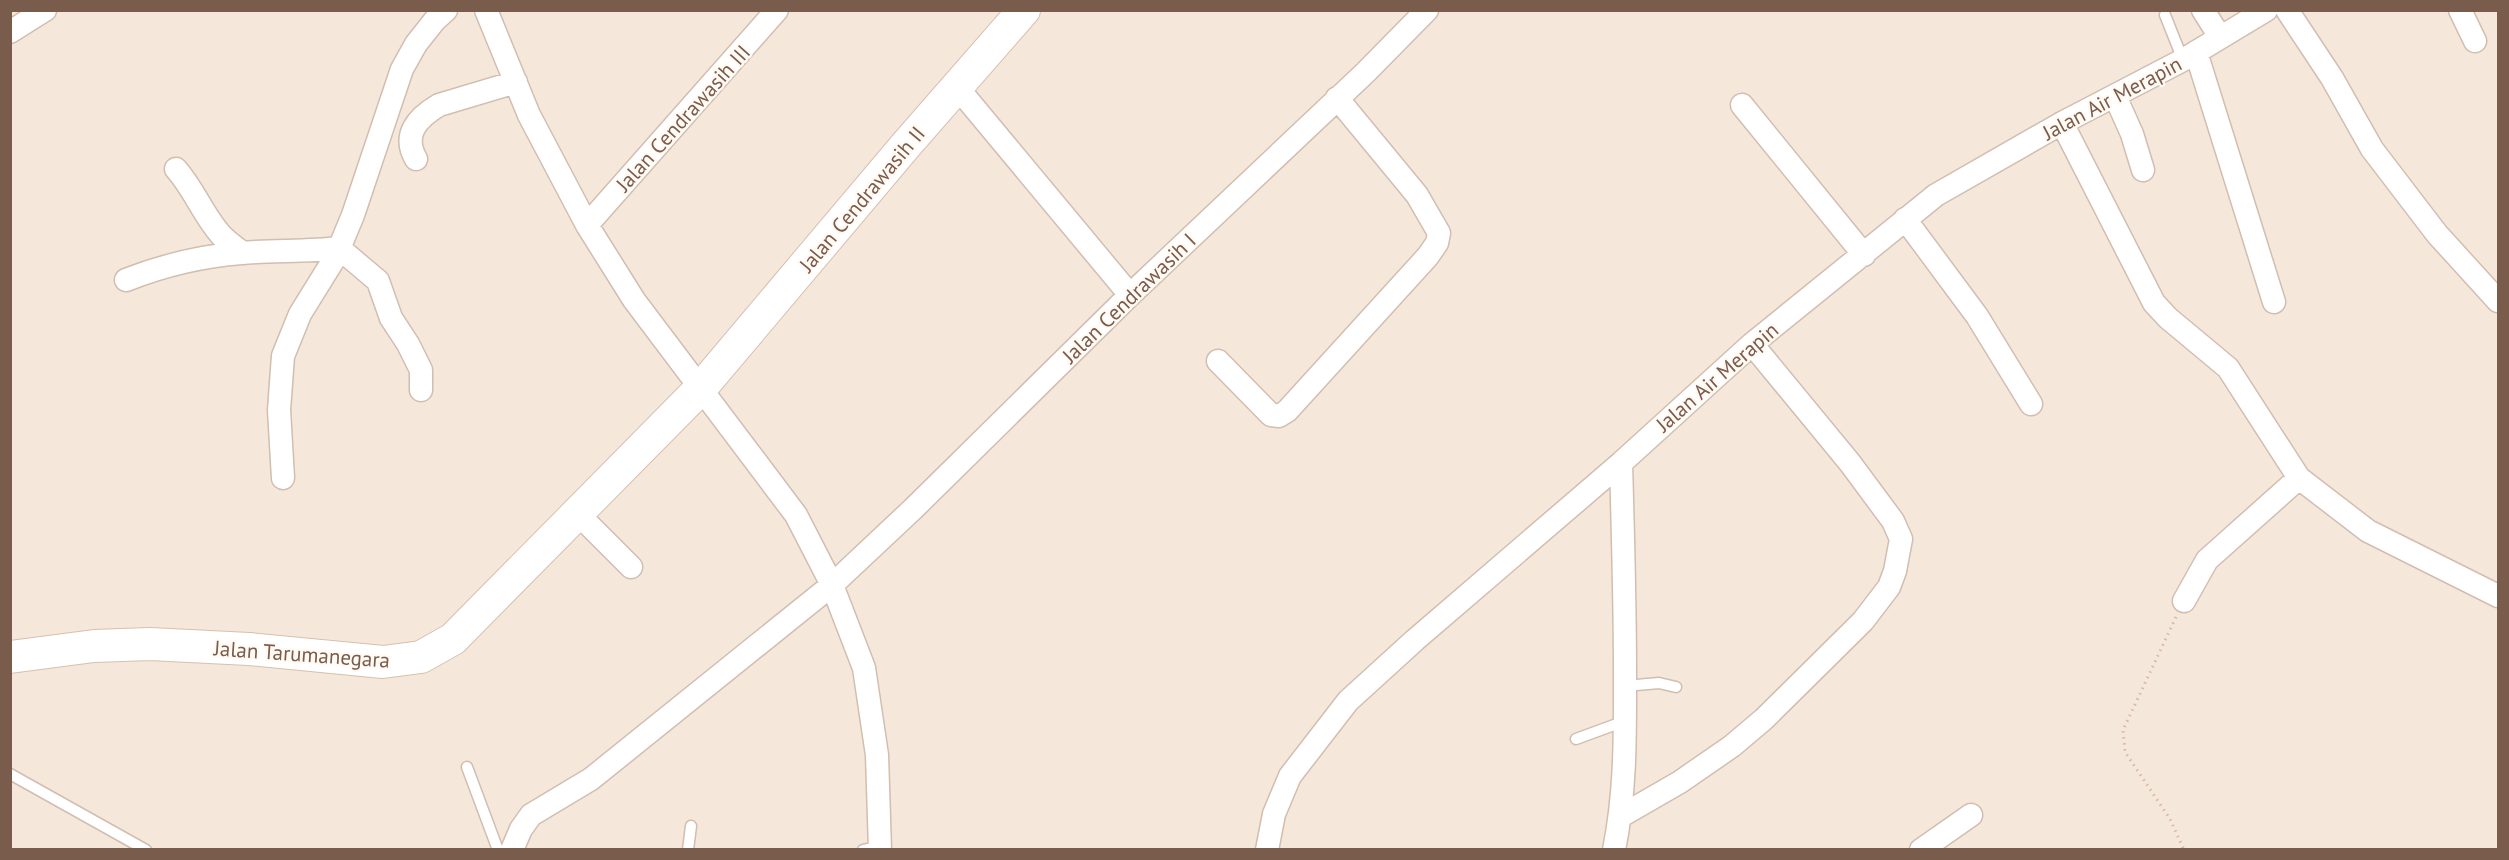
<svg xmlns="http://www.w3.org/2000/svg" width="2509" height="860" font-family="'PT Sans',sans-serif">
<style>
.residential{fill:#f5e8da}
.lines{fill:none;stroke-linecap:round;stroke-linejoin:round}
.lane-casing{stroke:#d1beb0;stroke-width:13}
.street-casing{stroke:#d1beb0;stroke-width:25}
.secondary-casing{stroke:#d6c0b0;stroke-width:34}
.path{stroke:#d9b8a5;stroke-width:3;stroke-dasharray:1.5 4.5;stroke-linecap:butt}
.lane{stroke:#fff;stroke-width:10}
.street{stroke:#fff;stroke-width:22}
.secondary{stroke:#fff;stroke-width:32}
.labels{text-anchor:middle;dominant-baseline:central;stroke-width:4.5;stroke-linejoin:round;paint-order:stroke}
.street-label{font-size:21px;fill:#7a5c4d;stroke:#fffaf3}
</style>
<rect width="100%" height="100%" fill="#fdf6ec"/>
<path class="residential" d="M11,11h2487v838h-2487z"/>
<g class="lines">
<g class="lane-casing">
<path id="lane" d="M2165,15l18,45
M1625,686l34,-3 17,4
M1576,739l49,-18
M467,767l31,83
M10,774l136,76
M688,850l3,-24
M863,850l17,-4"/>
</g>
<g class="street-casing">
<path id="street" d="M486,10l43,105 58,110 47,75 162,215 36,70 32,83 13,87 3,95
M2203,10l17,27
M2287,10l45,68 40,71 65,85 61,67
M2460,10l15,31
M10,32l35,-22
M2196,52l78,250
M957,87l173,208
M2115,96l17,38 11,36
M1742,105l122,150
M2062,123l92,180 14,15 60,50 71,110 69,53 130,65
M416,159c-14,-24 1,-41 23,-54l77,-23
M176,169c18,20 27,46 45,66 6,7 14,12 22,18
M1905,219l72,97 54,88
M587,225l190,-215
M126,280c38,-15 76,-24 116,-27 32,-3 64,-1 97,-5l39,33 13,37 17,26 13,26v20
M1218,361l53,54 8,1 8,-5 141,-155 9,-13 2,-10 -22,-38 -80,-97
M283,478l-4,-68 4,-54 17,-42 36,-58 17,-41 49,-146 14,-25 19,-24 11,-10
M578,514l53,53
M2184,601l23,-41 92,-82
M1621,816l59,-34 52,-36 32,-27 99,-98 26,-34 6,-16 6,-32 -8,-18 -43,-58 -98,-119
M512,850l9,-21 10,-14 60,-36 241,-194 81,-76 217,-214 236,-223 61,-62
M1267,850l7,-36 16,-38 58,-75 67,-61 206,-177 131,-119 184,-149 126,-72 121,-63 83,-50
M1614,850c12,-59 11,-118 11,-177 0,-70 -2,-140 -4,-210
M1921,850l50,-35"/>
</g>
<g class="secondary-casing">
<path id="secondary" d="M10,657l84,-11 56,-2 99,5 134,13 38,-5 32,-18 248,-251 205,-243 118,-135"/>
</g>
<path class="path" d="M2176,617l-53,113 2,22 45,67 14,31"/>
<use href="#lane" class="lane"/>
<use href="#street" class="street"/>
<use href="#secondary" class="secondary"/>
</g>
<g class="labels">
<g class="street-label">
<text transform="translate(2112 98) rotate(-28)">Jalan Air Merapin</text>
<text transform="translate(683 118) rotate(-48)">Jalan Cendrawasih III</text>
<text transform="translate(862 199) rotate(-50)">Jalan Cendrawasih II</text>
<text transform="translate(1129 298) rotate(-44)">Jalan Cendrawasih I</text>
<text transform="translate(1717 377) rotate(-41)">Jalan Air Merapin</text>
<text transform="translate(302 654) rotate(4)">Jalan Tarumanegara</text>
</g>
</g>
<rect width="2509" height="860" fill="none" stroke="#7a5c4d" stroke-width="24"/>
</svg>
